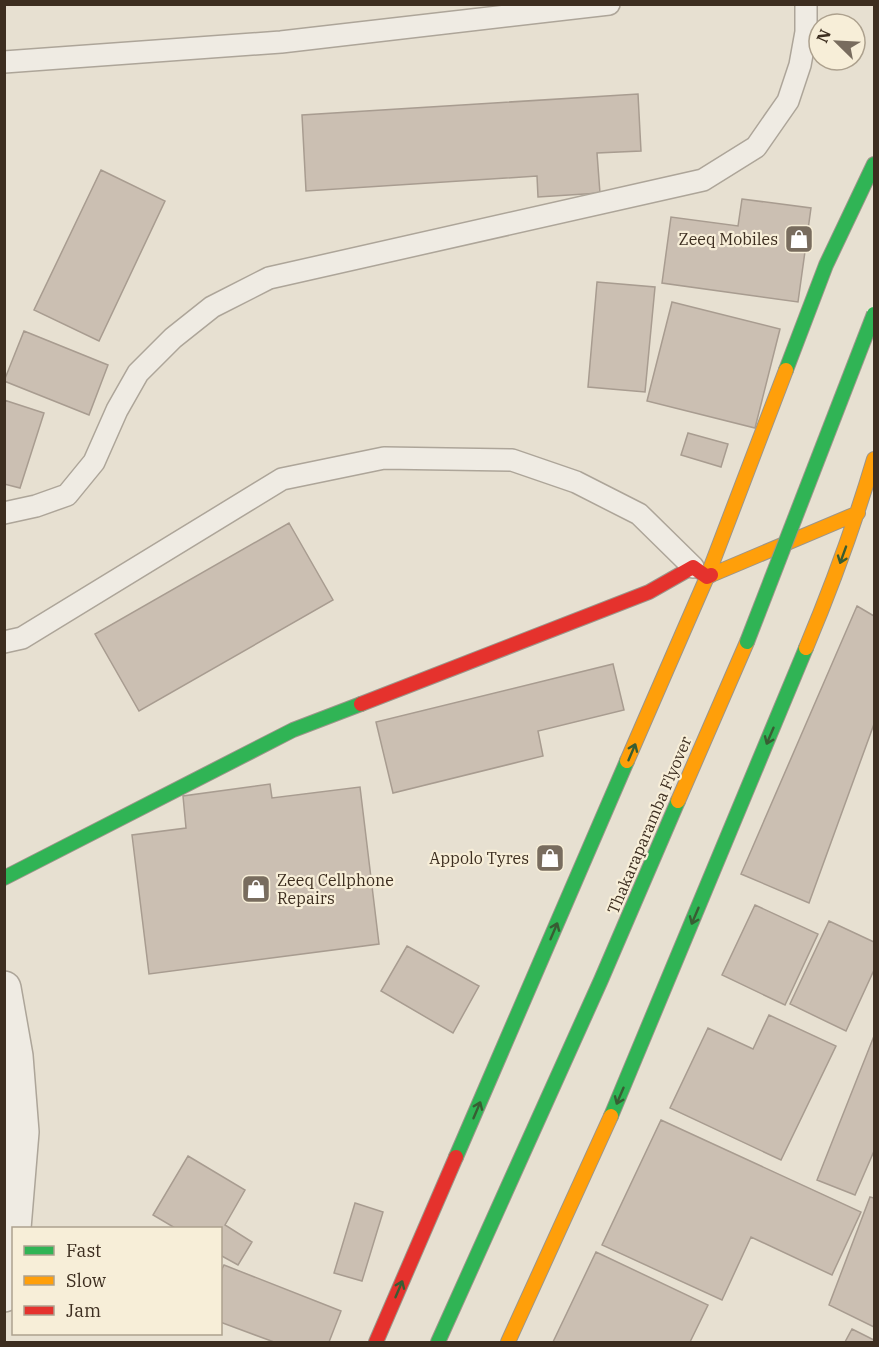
<svg xmlns="http://www.w3.org/2000/svg" width="879" height="1347" font-family="'IBM Plex Serif',serif">
<style>
.building{fill:#cbbfb2;stroke:#a89c90;stroke-width:1.5}
.lines{fill:none;stroke-linecap:round;stroke-linejoin:round}
.lane-casing{stroke:#ada599;stroke-width:24}
.street-casing{stroke:#ada599;stroke-width:36}
.fast-casing{stroke:#9c958a;stroke-width:16}
.slow-casing{stroke:#9c958a;stroke-width:16}
.jam-casing{stroke:#9c958a;stroke-width:16}
.lane{stroke:#efebe3;stroke-width:21}
.street{stroke:#efebe3;stroke-width:33}
.fast{stroke:#30b455;stroke-width:14}
.slow{stroke:#ff9f0a;stroke-width:14}
.jam{stroke:#e5322d;stroke-width:14}
.fast-bridge-casing{stroke:#9c958a;stroke-width:16;stroke-linecap:butt}
.fast-bridge{stroke:#30b455;stroke-width:14}
.oneway{stroke:#385d33}
.labels{text-anchor:middle;dominant-baseline:central;stroke-width:4.5;stroke-linejoin:round;paint-order:stroke}
.poi-label{font-size:16px;fill:#3d2e20;stroke:#f7eed8;text-anchor:end}
.street-label{font-size:16px;fill:#3d2e20;stroke:#f7eed8}
</style>
<rect width="100%" height="100%" fill="#e7e0d1"/>
<path class="building" d="M638,94l3,57 -44,2 3,40 -62,4 -1,-21 -231,15 -4,-76z
M101,170l64,31 -66,140 -65,-31z
M742,199l69,9 -13,94 -136,-19 9,-66 67,9z
M597,282l58,5 -10,105 -57,-5z
M672,302l108,27 -25,99 -108,-27z
M24,331l84,34 -19,50 -85,-34z
M4,400l40,13 -24,75 -16,-4z
M688,433l40,11 -7,23 -40,-12z
M289,523l44,77 -194,111 -44,-77z
M857,606l17,10v108l-65,179 -68,-29z
M613,664l11,46 -86,21 5,25 -150,37 -17,-71z
M270,784l2,14 88,-11 19,157 -230,30 -17,-139 54,-7 -3,-32z
M755,905l63,29 -33,71 -63,-30z
M829,921l45,21v28l-28,61 -56,-27z
M407,946l72,40 -26,47 -72,-42z
M769,1015l67,31 -55,114 -111,-52 38,-80 45,21z
M874,1036v115l-19,44 -38,-15z
M661,1120l200,92 -29,63 -81,-38 -29,63 -120,-55z
M188,1156l57,34 -20,35 27,17 -14,23 -18,-10v-27h-45l-22,-13z
M870,1197l4,1v129l-45,-22z
M355,1203l28,9 -21,69 -28,-8z
M596,1252l112,53 -18,37h-137z
M224,1265l117,46 -12,31h-55l-54,-20v-49z
M852,1329l22,11v2h-29z"/>
<g class="lines">
<g class="lane-casing">
<path id="lane" d="M4,62l277,-20 328,-38
M4,513l32,-7 31,-11 27,-33 23,-52 21,-37 35,-35 39,-31 57,-29 434,-98 53,-33 32,-46 12,-36 6,-33v-28
M4,642l18,-4 260,-159 102,-21 128,2 64,22 63,32 54,53"/>
</g>
<g class="street-casing">
<path id="street" d="M4,988l12,68 6,76 -8,96
M4,1295l10,-60"/>
</g>
<g class="fast-casing">
<path id="fast" d="M786,370l40,-105 48,-101
M4,878l289,-148 68,-26
M611,1116l195,-468
M456,1157l171,-396
M438,1342l163,-362 77,-179"/>
</g>
<g class="slow-casing">
<path id="slow" d="M711,575l147,-62
M806,648c26,-62 49,-125 68,-189
M627,761l80,-184 79,-207
M678,801l69,-159
M508,1342l103,-226"/>
</g>
<g class="jam-casing">
<path id="jam" d="M361,704l288,-112 44,-25 14,10 4,-2
M376,1342l80,-185"/>
</g>
<use href="#lane" class="lane"/>
<use href="#street" class="street"/>
<use href="#fast" class="fast"/>
<use href="#slow" class="slow"/>
<use href="#jam" class="jam"/>
<g class="fast-bridge-casing">
<path id="fast-bridge" d="M747,642l127,-328"/>
</g>
<use href="#fast-bridge" class="fast-bridge"/>
</g>
<defs><path id="oneway-shaft" d="M-6 0H5M1.5-3L5.5 0L1.5 3" fill="none" stroke-width="1.6" stroke-linecap="round" stroke-linejoin="round" transform="scale(1.5)"/></defs>
<g class="oneway">
<use href="#oneway-shaft" transform="translate(843 555) rotate(110)"/>
<use href="#oneway-shaft" transform="translate(770 736) rotate(113)"/>
<use href="#oneway-shaft" transform="translate(632 752) rotate(-67)"/>
<use href="#oneway-shaft" transform="translate(695 916) rotate(113)"/>
<use href="#oneway-shaft" transform="translate(554 931) rotate(-67)"/>
<use href="#oneway-shaft" transform="translate(620 1096) rotate(113)"/>
<use href="#oneway-shaft" transform="translate(477 1110) rotate(-67)"/>
<use href="#oneway-shaft" transform="translate(399 1289) rotate(-67)"/>
</g>
<defs>
<g id="shop-square" transform="scale(1.5)"><rect x="-9" y="-9" width="18" height="18" rx="4" fill="#786c5e" stroke="#f7eed8"/><path d="M-5-2.5h2.3a2.7 3.5 0 0 1 5.4 0H5L5.5 6h-11ZM-1.5-2.5h3a1.5 2.3 0 0 0-3 0Z" fill="#fff"/></g>
</defs>
<g fill-rule="evenodd">
<use href="#shop-square" x="799" y="239"/>
<use href="#shop-square" x="550" y="858"/>
<use href="#shop-square" x="256" y="889"/>
</g>
<g class="labels">
<g class="poi-label">
<text x="778" y="239">Zeeq Mobiles</text>
<text x="529" y="858">Appolo Tyres</text>
<text x="277" y="880" text-anchor="start">Zeeq Cellphone<tspan x="277" dy="18">Repairs</tspan></text>
</g>
<g class="street-label">
<text transform="translate(649 825) rotate(-67)">Thakaraparamba Flyover</text>
</g>
</g>
<rect width="879" height="1347" fill="none" stroke="#3d2e20" stroke-width="12"/>
<rect x="12" y="1227" width="210" height="108" fill="#f7eed8" stroke="#ada18e" stroke-width="1.5"/>
<rect x="24" y="1246" width="30" height="9" fill="#30b455" stroke="#ada18e" stroke-width="1.5"/>
<text x="66" y="1257" font-size="18" fill="#3d2e20">Fast</text>
<rect x="24" y="1276" width="30" height="9" fill="#ff9f0a" stroke="#ada18e" stroke-width="1.5"/>
<text x="66" y="1287" font-size="18" fill="#3d2e20">Slow</text>
<rect x="24" y="1306" width="30" height="9" fill="#e5322d" stroke="#ada18e" stroke-width="1.5"/>
<text x="66" y="1317" font-size="18" fill="#3d2e20">Jam</text>
<g transform="translate(837 42) rotate(294)"><circle r="28" fill="#f7eed8" stroke="#ada18e" stroke-width="1.5"/>
<path d="M0-4.5L10 22L0 15L-10 22Z" fill="#786c5e"/>
<text y="-9" font-size="16" font-weight="bold" text-anchor="middle" fill="#3d2e20">N</text>
</g>
</svg>
